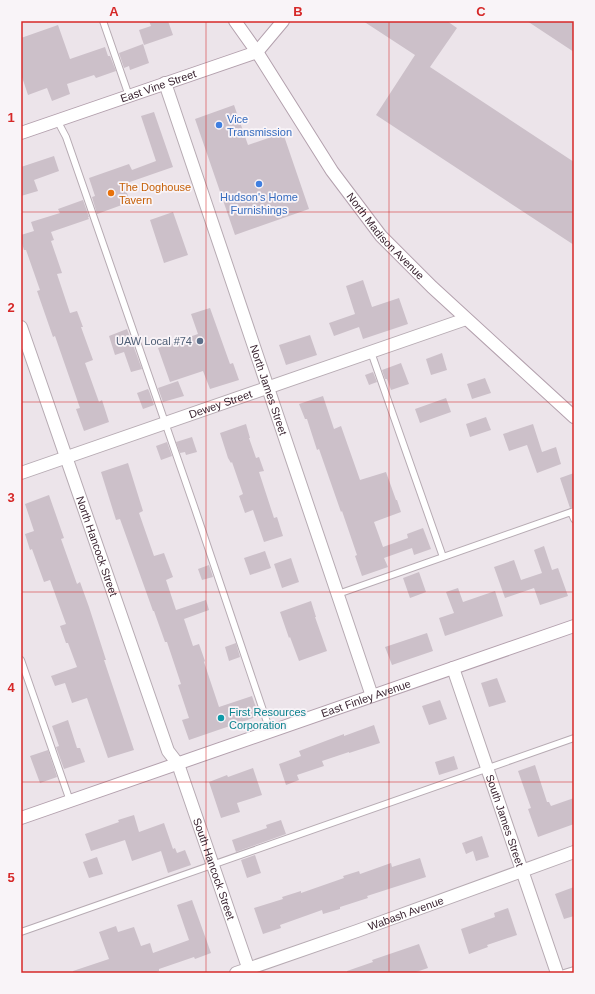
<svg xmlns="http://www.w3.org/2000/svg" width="595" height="994" font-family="Arial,sans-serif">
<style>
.building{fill:#ccc0c9}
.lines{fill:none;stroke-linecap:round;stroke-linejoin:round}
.lane-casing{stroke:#b7abb3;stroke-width:8}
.street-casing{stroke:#b7abb3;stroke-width:14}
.secondary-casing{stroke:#b3a0ad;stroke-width:14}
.lane{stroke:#fff;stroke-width:6}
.street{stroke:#fff;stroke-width:12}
.secondary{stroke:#fff;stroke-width:12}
.grid{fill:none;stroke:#d62828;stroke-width:1;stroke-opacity:0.55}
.shop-dot{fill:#3f7fe0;stroke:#f9f4f8;stroke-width:1.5}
.food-dot{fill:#e8710a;stroke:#f9f4f8;stroke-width:1.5}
.service-dot{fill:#5c6f8a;stroke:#f9f4f8;stroke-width:1.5}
.culture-dot{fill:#0f9aa8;stroke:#f9f4f8;stroke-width:1.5}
.labels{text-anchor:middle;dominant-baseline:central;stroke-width:3.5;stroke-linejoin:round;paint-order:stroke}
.street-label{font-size:11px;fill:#3b2532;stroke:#f9f4f8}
.shop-label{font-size:11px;fill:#366cbe;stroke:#f9f4f8;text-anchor:start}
.food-label{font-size:11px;fill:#c56008;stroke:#f9f4f8;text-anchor:start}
.service-label{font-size:11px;fill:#4e5e75;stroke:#f9f4f8;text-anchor:end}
.culture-label{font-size:11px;fill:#0d838f;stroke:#f9f4f8;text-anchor:start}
.neatline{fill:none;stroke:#d62828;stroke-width:1.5}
.grid-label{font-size:13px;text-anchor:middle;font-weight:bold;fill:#d62828}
</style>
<rect width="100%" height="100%" fill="#ece4ea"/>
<path class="building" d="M149,21h19l5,14 -29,10 -5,-15 12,-4z
M363,21h84l10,7 -27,39 144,95v83l-198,-130 39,-60z
M527,21h47v31z
M58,25l12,34 35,-12 3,9h2l6,15 -20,7 -2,-3 -27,9 3,10 -18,7 -5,-13 -19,7 -7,-21v-36z
M143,44l6,19 -19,7 -1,-4 -5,2 -5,-15z
M234,105l14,40 35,-12 26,76 -74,26 -40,-116z
M154,112l19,55 -49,17 6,18 -33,12 -5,-17 3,-1 -6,-18 40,-14 3,6 24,-9 -15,-45z
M54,156l5,15 -25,9 4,11 -17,5v-29z
M83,200l6,17h-1l1,2 -38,13 3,8 -3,1 11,32 -5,1 13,39 7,-2 6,16h-2l12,33 -8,3 14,39 3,-2 7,22 -25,9 -8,-22 4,-1 -25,-72 -2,1 -16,-46 3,-1 -14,-40h-2l-3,-10v-5l13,-4 -3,-9 29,-9 -2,-4z
M173,212l15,43 -24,8 -14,-43z
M363,280l9,27 27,-9 9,26 -45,15 -4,-12 -25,9 -5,-13 26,-9 -9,-28z
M210,308l20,56 3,-1 6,17 -29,9 -7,-18 -33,11 -12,-34 40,-14 -7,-20z
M127,329l15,40 -11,3 -7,-20 -9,3 -6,-19z
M310,335l7,20 -31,10 -7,-20z
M442,353l5,17 -16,5 -5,-16z
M401,363l8,21 -18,6 -4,-11h-2l-3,-9z
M373,372l4,10 -8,3 -4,-10z
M485,378l6,15 -19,6 -5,-15z
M178,381l6,15 -21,6 -5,-14z
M148,389l1,2 5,14 -11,4 -6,-16z
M323,396l11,33 7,-3 19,54 26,-8 10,28h1l4,12 -27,10 9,25 25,-9 -1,-4 16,-6 8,21 -17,6 -2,-7 -28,10 4,9 -26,9 -7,-20 2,-1 -15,-44 -1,1 -22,-63 -2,1 -10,-31h-2l-6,-15z
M446,398l5,14 -31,11 -5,-14z
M486,417l5,13 -21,7 -4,-13z
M246,424l4,14h-1l7,20 3,-1 5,14 -5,1 15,46 3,-1 6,19 -19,6 -11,-32 -8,3 -6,-17 4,-2 -11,-32 -1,1 -3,-5 -8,-25z
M533,424l9,28 14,-5 5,17 -24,9 -10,-28 -18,6 -6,-17z
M192,437l5,15 -11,3 -1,-3 -5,1 -4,-11z
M167,442l5,14 -11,4 -5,-14z
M128,463l15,48 -4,2 15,43 10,-3 9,24 -7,3 10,30 30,-10 3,10 -25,9 9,27 6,-2 6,17 -1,1 15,45 33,-11 7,20 -70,24 -7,-20 7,-2 -11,-33 3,-1 -14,-42h-2l-11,-31h-1l-33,-92 -4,1 -15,-48z
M574,473v34l-4,1 -10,-30z
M49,495l15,43 -3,1 16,45 3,-2 9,25 17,53h-2l30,90 -26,8 -21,-60 -15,5 -7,-20 -10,3 -4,-10 26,-9 -9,-24h-2l-6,-17 6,-2 -16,-44 -6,2 -12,-33 -2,1 -5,-16 9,-3 -9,-27z
M544,546l8,24 6,-2 10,28 -28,9 -6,-17 -29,10 -11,-31 20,-7 7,20 21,-7 -8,-23z
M265,551l6,17 -21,7 -6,-17z
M291,558l8,24 -17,6 -8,-24z
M209,565l4,12 -11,3 -4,-11z
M419,572l7,20 -16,6 -7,-20z
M458,588l5,14 32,-11 8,25 -58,20 -6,-18 15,-5 -8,-21z
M311,601l5,16h-1l12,34 -28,10 -9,-24 -1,1 -9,-26z
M427,633l6,18 -41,14 -7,-18z
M236,643l4,14 -11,4 -4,-14z
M497,678l9,24 -17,5 -8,-24z
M440,700l7,19 -18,6 -7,-19z
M68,720l9,28h3l5,14 -21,7 -8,-22 3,-1 -7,-20z
M374,725l6,18 -31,10v-1l-27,9 2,5 -27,9 2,5 -13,5 -7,-21 22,-8 -2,-5 45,-17v2z
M48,750l9,27 -17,6 -10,-27z
M454,756l4,13 -19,6 -4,-13z
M535,765l12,37h2l2,4 23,-8v26l-36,13 -10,-28 3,-1 -13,-37z
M253,768l9,27 -25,8 3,9 -19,6 -12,-36 18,-7 1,2z
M134,815l5,17 25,-9 9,26 2,-1 2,5 8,-3 6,15 -23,8 -7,-22 -29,10 -7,-21 -34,11 -6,-17 34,-12 -1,-2z
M281,820l5,14 -50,18 -4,-12 35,-12 -1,-3z
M482,836l7,21 -13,4 -3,-10 -7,3 -4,-11z
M255,855l6,18 -14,5 -6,-18z
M97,857l6,17 -14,4 -6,-16z
M420,858l6,19 -59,19 1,2 -28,9v2l-17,5 -1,-4 -42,15 1,3 -18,6 -9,-26 29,-9 -1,-2 19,-6v2l43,-15 -1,-2 16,-5 1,3 31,-11 1,4z
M574,887v29l-10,3 -9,-25z
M192,900l19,53 -16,6 -1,-2 -35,12v2l-6,2h-80v-2l36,-12 -10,-27 17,-6 2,6 16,-5 7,19 9,-3 3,10 36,-13 -12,-35z
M508,908l9,27 -30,10 1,2 -19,7 -8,-25 34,-12 -1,-4z
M419,944l9,24 -15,5h-66v-2l26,-9 -1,-2z"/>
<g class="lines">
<g class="lane-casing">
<path id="lane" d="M103,21l26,75
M57,120l9,17 128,369 76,225
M371,352l72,205
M571,512l3,7
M338,594l236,-83
M21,660l49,141
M21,932l553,-194
M564,973l10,-3"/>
</g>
<g class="street-casing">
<g id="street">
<path id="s1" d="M165,83l207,613"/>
<path id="s2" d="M21,327l147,424 10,13 72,209"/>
<path id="s3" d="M21,473l445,-154"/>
<path id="s4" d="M453,668l104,305"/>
<path id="s5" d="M236,973l121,-42 217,-79"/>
</g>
</g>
<g class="secondary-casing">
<g id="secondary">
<path id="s6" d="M235,21l22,31 75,119 49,65 51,51 142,130"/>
<path id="s7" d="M21,133l236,-81 26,-31"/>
<path id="s8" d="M21,818l553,-192"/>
</g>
</g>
<use href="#lane" class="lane"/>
<use href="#street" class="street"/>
<use href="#secondary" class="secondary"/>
</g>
<path class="grid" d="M206,21v952M389,21v952M21,212h553M21,402h553M21,592h553M21,782h553"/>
<g class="shop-dot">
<circle cx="219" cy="125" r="4"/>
<circle cx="259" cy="184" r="4"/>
</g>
<circle class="food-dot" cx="111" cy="193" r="4"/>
<circle class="service-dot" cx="200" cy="341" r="4"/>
<circle class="culture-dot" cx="221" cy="718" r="4"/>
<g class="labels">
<g class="street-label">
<text stroke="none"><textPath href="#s7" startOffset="145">East Vine Street</textPath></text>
<text stroke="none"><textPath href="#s6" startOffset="263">North Madison Avenue</textPath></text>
<text stroke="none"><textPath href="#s1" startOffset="324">North James Street</textPath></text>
<text stroke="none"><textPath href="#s3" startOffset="211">Dewey Street</textPath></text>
<text stroke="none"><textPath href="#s2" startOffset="232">North Hancock Street</textPath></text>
<text stroke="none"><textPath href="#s8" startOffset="365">East Finley Avenue</textPath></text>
<text stroke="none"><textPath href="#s4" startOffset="161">South James Street</textPath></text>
<text stroke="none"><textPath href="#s2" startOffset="576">South Hancock Street</textPath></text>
<text stroke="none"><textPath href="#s5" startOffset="180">Wabash Avenue</textPath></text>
</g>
<g class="shop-label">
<text x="227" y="119">Vice<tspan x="227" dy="13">Transmission</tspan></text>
<text x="259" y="197" text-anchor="middle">Hudson's Home<tspan x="259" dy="13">Furnishings</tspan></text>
</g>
<g class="food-label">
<text x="119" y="187">The Doghouse<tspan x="119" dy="13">Tavern</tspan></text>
</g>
<g class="service-label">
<text x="192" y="341">UAW Local #74</text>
</g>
<g class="culture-label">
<text x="229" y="712">First Resources<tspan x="229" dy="13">Corporation</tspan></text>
</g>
</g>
<rect width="595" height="994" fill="none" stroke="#f9f4f8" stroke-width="44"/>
<rect x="22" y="22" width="551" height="950" class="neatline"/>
<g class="grid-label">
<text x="114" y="16">A</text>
<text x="298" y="16">B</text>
<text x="481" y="16">C</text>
<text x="11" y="122">1</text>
<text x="11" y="312">2</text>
<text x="11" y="502">3</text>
<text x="11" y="692">4</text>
<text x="11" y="882">5</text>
</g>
</svg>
